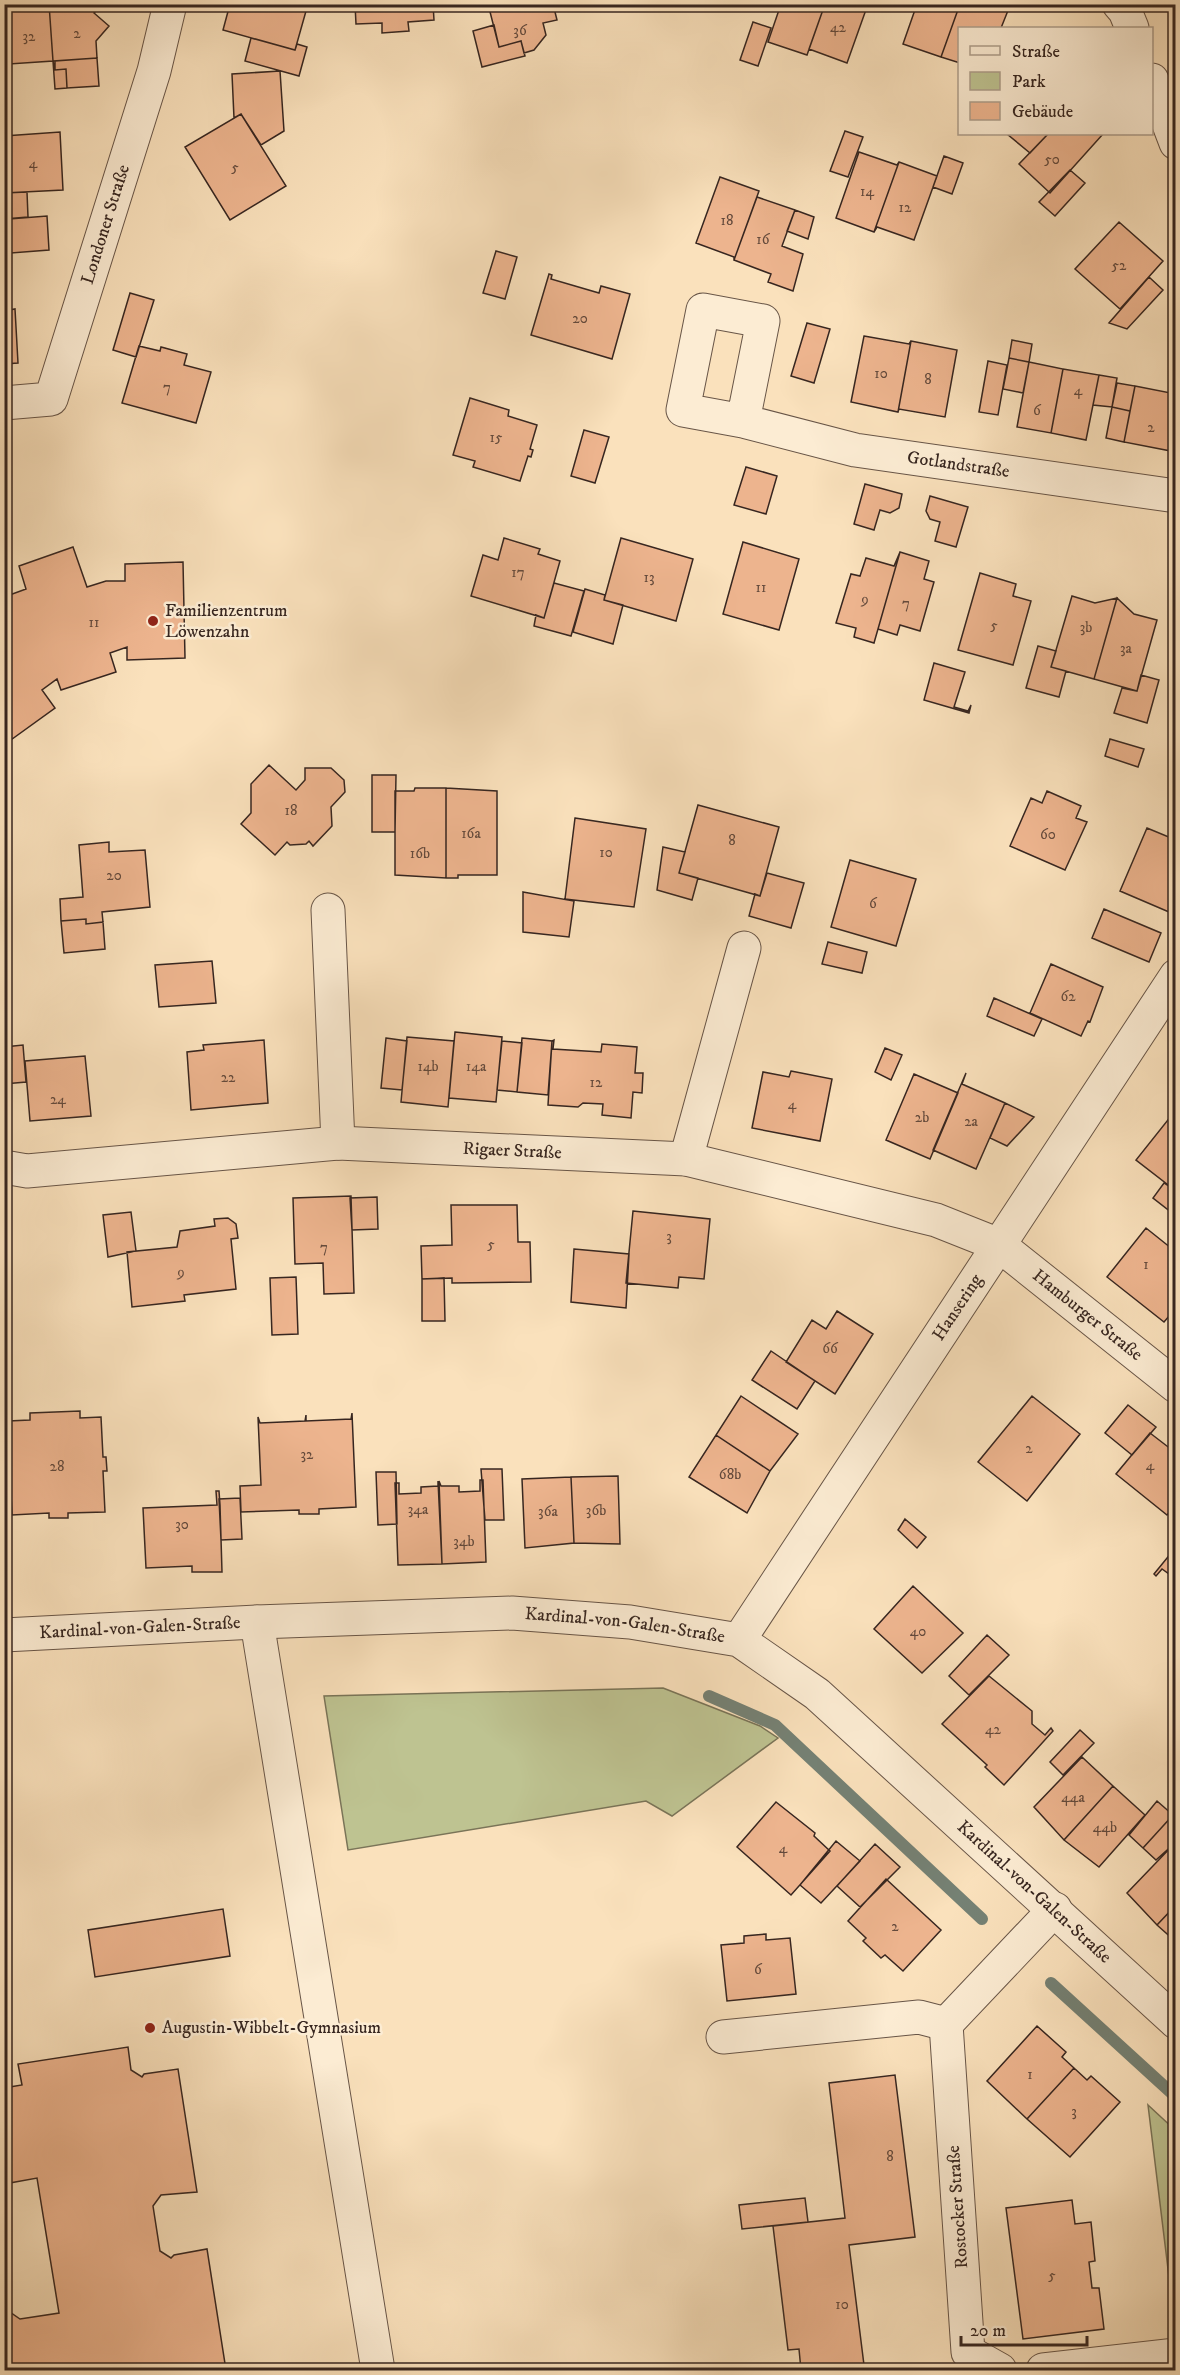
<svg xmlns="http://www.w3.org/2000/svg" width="1180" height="2375" font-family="'IM FELL DW Pica',serif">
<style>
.green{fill:#bec391;stroke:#7a7458;stroke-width:1.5}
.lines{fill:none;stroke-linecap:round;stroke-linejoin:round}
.stream{stroke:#758174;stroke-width:12}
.building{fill:#edb48e;stroke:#372620;stroke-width:1.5}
.minor-casing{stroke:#685547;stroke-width:35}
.minor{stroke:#fcecd3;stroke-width:33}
.poi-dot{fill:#8f2418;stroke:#fcecd3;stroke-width:2}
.labels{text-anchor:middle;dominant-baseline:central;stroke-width:5;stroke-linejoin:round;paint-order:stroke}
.number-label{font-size:15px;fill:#644a3c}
.street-label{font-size:18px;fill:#372620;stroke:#fcecd3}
.poi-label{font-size:18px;fill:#372620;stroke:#fcecd3;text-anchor:start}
</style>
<rect width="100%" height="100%" fill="#fae1bc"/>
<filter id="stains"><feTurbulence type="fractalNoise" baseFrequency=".00333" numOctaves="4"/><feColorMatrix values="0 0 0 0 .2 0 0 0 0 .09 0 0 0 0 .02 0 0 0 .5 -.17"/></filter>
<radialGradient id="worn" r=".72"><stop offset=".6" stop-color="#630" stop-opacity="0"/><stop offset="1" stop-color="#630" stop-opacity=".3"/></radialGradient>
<path class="green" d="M663,1688l97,38 18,12 -106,78 -26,-15 -298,49 -24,-154z
M1148,2105l27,25v179l-2,1z"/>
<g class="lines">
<path class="stream" d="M709,1696l66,29 207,194
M1051,1983l125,114"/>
</g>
<path class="building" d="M4,4h45l4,57 -44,3z
M49,4h53l-8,9 15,13 -13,15 1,17 -44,3z
M230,4h78l-13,46 -72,-20z
M355,4h78l1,16 -26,2 1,9 -27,2v-10l-26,1z
M488,4h65l4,16 -14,3 3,12 -12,15 -10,3 -3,-12 -22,6z
M781,4h44l-18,51 -39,-13z
M825,4h43l-21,59 -38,-14z
M917,4h43l-19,53 -38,-13z
M960,4h38l11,4 -8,20h-41v35l-19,-6z
M753,22l18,6 -13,38 -18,-6z
M494,25l5,22 22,-6 4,15 -43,11 -9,-36z
M251,38l44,12 2,-6 10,3 -8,29 -54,-15z
M97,58l2,28 -32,2 -1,-19 -11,1v-9z
M53,61l2,9 11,-1 1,19 -12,1z
M280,71l4,60 -23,14 -20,-31 -7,4 -2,-44z
M241,114l45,72 -56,34 -45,-73z
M845,131l18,6 -15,40 -18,-6z
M60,132l3,58 -59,3v-57z
M1007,134h41l-18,19z
M1048,134h55l-53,59 -31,-29z
M859,152l38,13 2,-3 -25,70 -38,-14z
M944,156l19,7 -11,31 -19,-7z
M899,162l38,14 -23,64 -37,-13 -3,5z
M1070,170l15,13 -30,33 -16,-14z
M720,177l39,14 -25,69v-3l-38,-14z
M27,192l1,25 -24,2v-26z
M757,197l38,13 -13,36 21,8 -10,37 -25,-9 3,-8 -37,-14z
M795,210l19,7 -6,22 -21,-8z
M47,216l2,34 -38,3 -2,-34z
M1119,222l44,39 -43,48 -45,-40z
M496,251l21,6 -12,42 -22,-6z
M549,274l3,1 -1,4 48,14 2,-7 29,8 -18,65 -81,-24z
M1149,277l14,13 -36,39 -18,-6z
M130,293l24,7 -18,57 -23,-7z
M15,309l3,54 -14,1v-53z
M807,323l23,6 -16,54 -23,-7z
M864,336l45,8 2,-3 -13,71 -47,-10z
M1012,340l20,4 -3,18 -20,-4z
M911,341l46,9 -12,67 -46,-8 -1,3z
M139,346l21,5 1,-4 26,7 -3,11 27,7 -15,51 -74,-20z
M1009,358l20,4 -6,31 -20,-4z
M988,361l19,4 -9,50 -19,-3z
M1029,362l34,7 -12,64 -34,-6z
M1063,369l36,6 -13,65 -35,-7z
M1099,375l18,3 -5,29 -19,-2z
M1117,383l18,3 -5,25 -18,-4z
M1135,386l41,8v58l-52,-10z
M470,398l39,12 -1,6 29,9 -7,24 3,1 -2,7 -3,-1 -8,25 -47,-14 2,-6 -22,-6z
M1112,407l18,4 -6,31 -18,-4z
M584,430l25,7 -14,46 -24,-7z
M746,467l31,9 -11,38 -32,-9z
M865,484l37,10 -3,14 -9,5 -10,-3 -6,20 -20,-6z
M930,496l38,11 -12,40 -21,-6 5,-19 -10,-3 -4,-8z
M504,538l36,11 -2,5 22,7 -16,57 -73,-22 12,-41 15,5z
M621,538l72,21 -17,62 -72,-21z
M743,542l56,17 -20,71 -56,-16z
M73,547l14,40 19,-6h19v-17l58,-2 2,96 -58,2v-13l-17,6 6,19 -55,18 -4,-11 -15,11 13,18 -47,34 -4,-6v-139l22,-8 -7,-23z
M900,552l29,9 -5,18 10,3 -14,49 -20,-6 -3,10 -19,-6 -4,14z
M900,552l-26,91 -20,-6 2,-9 -20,-5 15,-49 9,2 6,-18 28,8z
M980,573l36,11 -3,12 18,5 -18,64 -55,-15z
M554,583l30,8 -13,45 -37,-10 2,-11 8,3z
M585,589l20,6 -1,5 19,5 -10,39 -40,-12z
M1072,596l23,7 22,-5 -23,81 -43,-12z
M1117,598l17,16 23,6 -20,71 -43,-12z
M1038,646l18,5 -5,16 15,4 -7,26 -33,-9z
M934,663l31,9 -11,35 14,4 3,-6 -2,8 -45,-13z
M1141,675l18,5 -12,43 -33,-10 8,-25 15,3z
M1110,739l34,10 -6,18 -33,-11z
M269,765l27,25 9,-10v-12h26l13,12 1,12 -14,15 1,19 -19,20 -4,-5 -3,3 -16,1 -3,-3 -12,13 -34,-31 10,-11v-29z
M372,775h24l-1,57h-23z
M415,788h31v90l-51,-3v-84h19z
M446,788l51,3v84h-39v3h-12z
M1047,791l34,15 -5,12 11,4 -22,48 -55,-24 21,-48 11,5z
M698,805l81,22 -19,69 -81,-23z
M575,818l71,11 -12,78 -69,-8z
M1147,828l29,12v58l-7,14 -49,-21z
M109,842v10l36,-2 5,57 -48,5 1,10 -17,2v-5l-25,2 -1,-22 23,-2 -4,-52z
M663,847l22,5 -6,21 19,5 -6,22 -35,-10z
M850,860l66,19 -20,67 -65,-19z
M767,873l37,10 -13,45 -42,-12 6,-22 5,2z
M523,892l51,9 -5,36 -46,-5z
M1104,909l57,24 -12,29 -57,-24z
M86,919v5l17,-2 2,27 -41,4 -3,-32z
M828,942l39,10 -5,21 -40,-9z
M212,961l4,42 -57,4 -4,-42z
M1051,964l52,23 -13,35 -2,-1 -7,15 -51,-23z
M994,998l48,21 -8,17 -47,-20z
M455,1032l47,5 -6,65 -47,-4z
M407,1037l47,4 -6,66 -47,-5z
M386,1038l21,3 -5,49 -21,-2z
M522,1038l30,3 -4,54 -31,-3z
M264,1040l4,63 -77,7 -4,-58 17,-2 -1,-5z
M554,1040l-1,9 48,3 1,-8 35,3 -2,26h8l-1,20 -9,-1 -2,26 -29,-3 1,-11 -20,-1 -5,4 -30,-2 4,-64z
M502,1041l20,2 -5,49 -20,-2z
M23,1045l3,37 -22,2v-37z
M885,1048l17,7 -11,25 -16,-8z
M85,1056l6,60 -61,5 -5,-60z
M791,1071l41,8 -12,62 -68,-13 11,-56 26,5z
M966,1073l-4,11 43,19 -29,66 -43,-19z
M914,1074l44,19 -28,66 -44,-19z
M1005,1103l29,14 -27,29 -17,-8z
M1175,1111l1,1v79l-40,-31z
M1164,1183l12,8v25l-23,-18z
M351,1196l3,97 -30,1 -1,-31 -28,1 -2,-66z
M377,1197l1,32 -26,1 -2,-32z
M451,1205h66l1,37h12l1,40 -79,1v-5l-30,1 -1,-33 31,-1z
M633,1211l77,8 -6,60 -25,-2 -1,11 -52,-5z
M131,1212l5,39 -28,6 -5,-42z
M228,1218l8,6 2,14 -7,1 5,50 -52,6 1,6 -53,6 -5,-55 50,-5 3,-16 35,-5 -1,-7z
M1146,1228l30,24v56l-12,14 -57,-45z
M574,1249l55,5 -3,54 -55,-6z
M296,1277l2,57 -26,1 -2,-57z
M444,1278l1,43h-23v-42z
M837,1311l36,23 -38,60 -49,-32 26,-42 14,9z
M771,1351l44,30 -18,28 -45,-29z
M741,1396l57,38 -28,37 -54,-36z
M1032,1396l48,38 -53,67 -49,-39z
M1128,1405l28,22 -24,28 -27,-22z
M80,1411v7l21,-1 2,40h3l1,14h-4l2,41 -37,1v5h-19v-5l-37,2 -2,-40h-3v-14h3l-2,-40 22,-1v-7z
M352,1413l4,94 -37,2v5h-20v-4l-58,2 -1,-26 21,-1 -3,-68 2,6 45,-2 1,-6v6l45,-2z
M1150,1433l26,20v52l-9,10 -51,-41z
M716,1435l54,36 -23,42 -58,-36z
M481,1469h21l2,51h-19z
M376,1472h20l1,52 -19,1z
M618,1476l2,68 -46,-1 -3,-66z
M571,1477l3,66 -49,5 -3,-69z
M480,1480h3l3,82 -44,2 -3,-83 2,5h18v6l21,-1z
M438,1481l4,83 -44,1 -3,-82h4v11l22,-1v-6l17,-1z
M216,1491h3l1,14 2,67h-30v-6l-46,2 -3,-60 74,-3z
M240,1498l2,41 -21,1 -2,-41z
M905,1519l21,18 -9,11 -19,-18z
M1176,1547v32l-14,-10 -6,7 -2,-2z
M913,1586l50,47 -41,40 -48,-44z
M987,1635l22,20 -40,40 -20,-19z
M989,1676l43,35v13l13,11 6,-7 2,3 -49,54 -19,-18 2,-2 -45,-41z
M1080,1730l14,13 -31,32 -13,-13z
M1082,1757l31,29 -49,54 -30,-33z
M1113,1786l32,29 -46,52 -35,-27z
M1157,1801l16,14 -30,33 -14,-13z
M776,1802l39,31 -1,3 16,15 -39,44 -54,-48z
M1173,1815l3,3v24l-20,18 -13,-12z
M836,1841l24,20 -39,42 -21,-18z
M1175,1843l1,62 -19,20 -30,-32z
M875,1844l25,23 -40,40 -23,-21z
M886,1879l55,51 -38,41 -18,-16 -4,3 -18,-17 3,-3 -18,-17z
M1176,1905v35l-1,1 -18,-16z
M223,1909l7,47 -135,21 -7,-47z
M766,1934v6l24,-2 6,56 -69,7 -6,-56 23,-2v-7z
M1037,2026l29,26 -4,5 12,11 -47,51 -40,-38z
M128,2047l3,23 11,7 2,-3 34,-5 19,123 -36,3 -8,11 7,45 11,7 3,-3 33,-6 19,121h-143l-1,-4 -31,4h-47v-62l16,11 39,-6 -22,-135 -33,6v-96l18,-3 -4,-21z
M1074,2068l13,12 4,-4 29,26 -50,55 -43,-38z
M895,2075l20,162 -66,8 15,120 -63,5 -2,-21 -11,1 -15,-124 72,-8 -16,-135z
M805,2198l3,24 -66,7 -3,-24z
M1072,2200l3,24 16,-2 4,39 -6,1 3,26h7l5,41 -81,10 -17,-131z"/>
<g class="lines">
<g class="minor-casing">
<g id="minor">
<path d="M1119,4l6,7 7,17"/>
<path d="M1152,80l24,63"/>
<path id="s1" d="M4,403l47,-4 103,-328 16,-67"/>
<path id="s2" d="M743,421l20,-100 -60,-11 -20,100 60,11 112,29 321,46"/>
<path d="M328,910l10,233"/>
<path d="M686,1159l58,-211"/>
<path id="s3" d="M4,1167l23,4 311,-28 348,16 250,61 63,25 177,141"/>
<path d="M257,1622l121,748"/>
<path id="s4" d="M4,1635l253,-13 255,-9 118,9 109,18 78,54 359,328"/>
<path id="s5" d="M739,1640l437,-664"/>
<path d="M723,2037l196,-20 27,7"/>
<path d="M1000,2370l-32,-18 -22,-328 109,-115"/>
<path d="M1043,2370l133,-15"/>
</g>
</g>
<use href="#minor" class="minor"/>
</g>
<g class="poi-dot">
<circle cx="153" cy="621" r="6"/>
<circle cx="150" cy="2028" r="6"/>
</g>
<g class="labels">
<g class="number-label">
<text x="838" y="27">42</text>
<text x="520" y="30">36</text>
<text x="77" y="33">2</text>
<text x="29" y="36">32</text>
<text x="1052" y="159">50</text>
<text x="33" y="163">4</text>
<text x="235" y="167">5</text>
<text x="867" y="191">14</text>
<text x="905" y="207">12</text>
<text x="727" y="220">18</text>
<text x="763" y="239">16</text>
<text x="1119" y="265">52</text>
<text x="580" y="318">20</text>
<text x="881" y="373">10</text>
<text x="928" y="379">8</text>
<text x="167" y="387">7</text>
<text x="1078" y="390">4</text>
<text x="1037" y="410">6</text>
<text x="1151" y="427">2</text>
<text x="496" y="437">15</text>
<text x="518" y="572">17</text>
<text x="649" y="577">13</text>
<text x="761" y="587">11</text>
<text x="865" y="599">9</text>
<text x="906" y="603">7</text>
<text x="94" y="622">11</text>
<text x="994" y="625">5</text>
<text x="1086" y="627">3b</text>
<text x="1126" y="648">3a</text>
<text x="291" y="810">18</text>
<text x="471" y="833">16a</text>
<text x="1048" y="834">60</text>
<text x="732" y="840">8</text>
<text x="606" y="852">10</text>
<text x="420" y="853">16b</text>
<text x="114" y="875">20</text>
<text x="873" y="903">6</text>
<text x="1068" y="996">62</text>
<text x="428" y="1066">14b</text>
<text x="476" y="1066">14a</text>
<text x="228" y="1077">22</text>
<text x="596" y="1082">12</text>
<text x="58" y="1099">24</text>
<text x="792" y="1104">4</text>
<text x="922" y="1117">2b</text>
<text x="971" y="1121">2a</text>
<text x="669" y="1236">3</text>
<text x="491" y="1244">5</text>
<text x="324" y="1247">7</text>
<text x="1146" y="1264">1</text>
<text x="181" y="1272">9</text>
<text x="830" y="1348">66</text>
<text x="1029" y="1448">2</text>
<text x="307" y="1454">32</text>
<text x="1150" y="1465">4</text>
<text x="57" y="1466">28</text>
<text x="730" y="1474">68b</text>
<text x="418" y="1509">34a</text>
<text x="596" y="1510">36b</text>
<text x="548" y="1511">36a</text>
<text x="182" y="1524">30</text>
<text x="464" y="1541">34b</text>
<text x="918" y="1631">40</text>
<text x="993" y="1729">42</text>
<text x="1073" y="1797">44a</text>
<text x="1105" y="1827">44b</text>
<text x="783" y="1848">4</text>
<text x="895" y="1926">2</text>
<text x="758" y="1969">6</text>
<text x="1030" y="2074">1</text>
<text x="1074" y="2111">3</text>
<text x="890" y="2156">8</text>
<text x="1052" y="2275">5</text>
<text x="842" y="2304">10</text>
</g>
<g class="street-label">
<text stroke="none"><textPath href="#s1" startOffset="230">Londoner Straße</textPath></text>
<text stroke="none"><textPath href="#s2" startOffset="546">Gotlandstraße</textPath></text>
<text stroke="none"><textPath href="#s3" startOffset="510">Rigaer Straße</textPath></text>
<text stroke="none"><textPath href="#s5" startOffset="398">Hansering</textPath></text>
<text stroke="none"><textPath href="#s3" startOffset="1122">Hamburger Straße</textPath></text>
<text stroke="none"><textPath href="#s4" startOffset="622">Kardinal-von-Galen-Straße</textPath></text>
<text stroke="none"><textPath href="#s4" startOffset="136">Kardinal-von-Galen-Straße</textPath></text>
<text stroke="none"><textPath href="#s4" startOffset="1126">Kardinal-von-Galen-Straße</textPath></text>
<text transform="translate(958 2207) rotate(-94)">Rostocker Straße</text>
</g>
<g class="poi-label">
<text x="165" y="611">Familienzentrum<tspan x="165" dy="21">Löwenzahn</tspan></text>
<text x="162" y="2028">Augustin-Wibbelt-Gymnasium</text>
</g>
</g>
<rect width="1180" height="2375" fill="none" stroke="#fae1bc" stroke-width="24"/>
<rect x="6" y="6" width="1168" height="2363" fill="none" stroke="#372620" stroke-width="3"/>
<rect x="12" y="12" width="1156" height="2351" fill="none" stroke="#372620" stroke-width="1.5"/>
<rect x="958" y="27" width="195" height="108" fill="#fcecd3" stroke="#ad9d8b" stroke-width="1.5"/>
<rect x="970" y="46" width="30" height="9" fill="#fcecd3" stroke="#ad9d8b" stroke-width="1.5"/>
<text x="1012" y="57" font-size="18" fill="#372620">Straße</text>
<rect x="970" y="72" width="30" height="18" fill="#bec391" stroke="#ad9d8b" stroke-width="1.5"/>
<text x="1012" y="87" font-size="18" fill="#372620">Park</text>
<rect x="970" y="102" width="30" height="18" fill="#edb48e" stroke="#ad9d8b" stroke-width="1.5"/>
<text x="1012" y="117" font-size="18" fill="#372620">Gebäude</text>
<path d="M961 2336v9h126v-9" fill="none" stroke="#372620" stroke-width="3"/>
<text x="970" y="2336" font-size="18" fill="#372620" stroke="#fcecd3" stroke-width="4.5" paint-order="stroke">20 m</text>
<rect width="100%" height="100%" filter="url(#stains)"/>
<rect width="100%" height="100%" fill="url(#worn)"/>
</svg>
